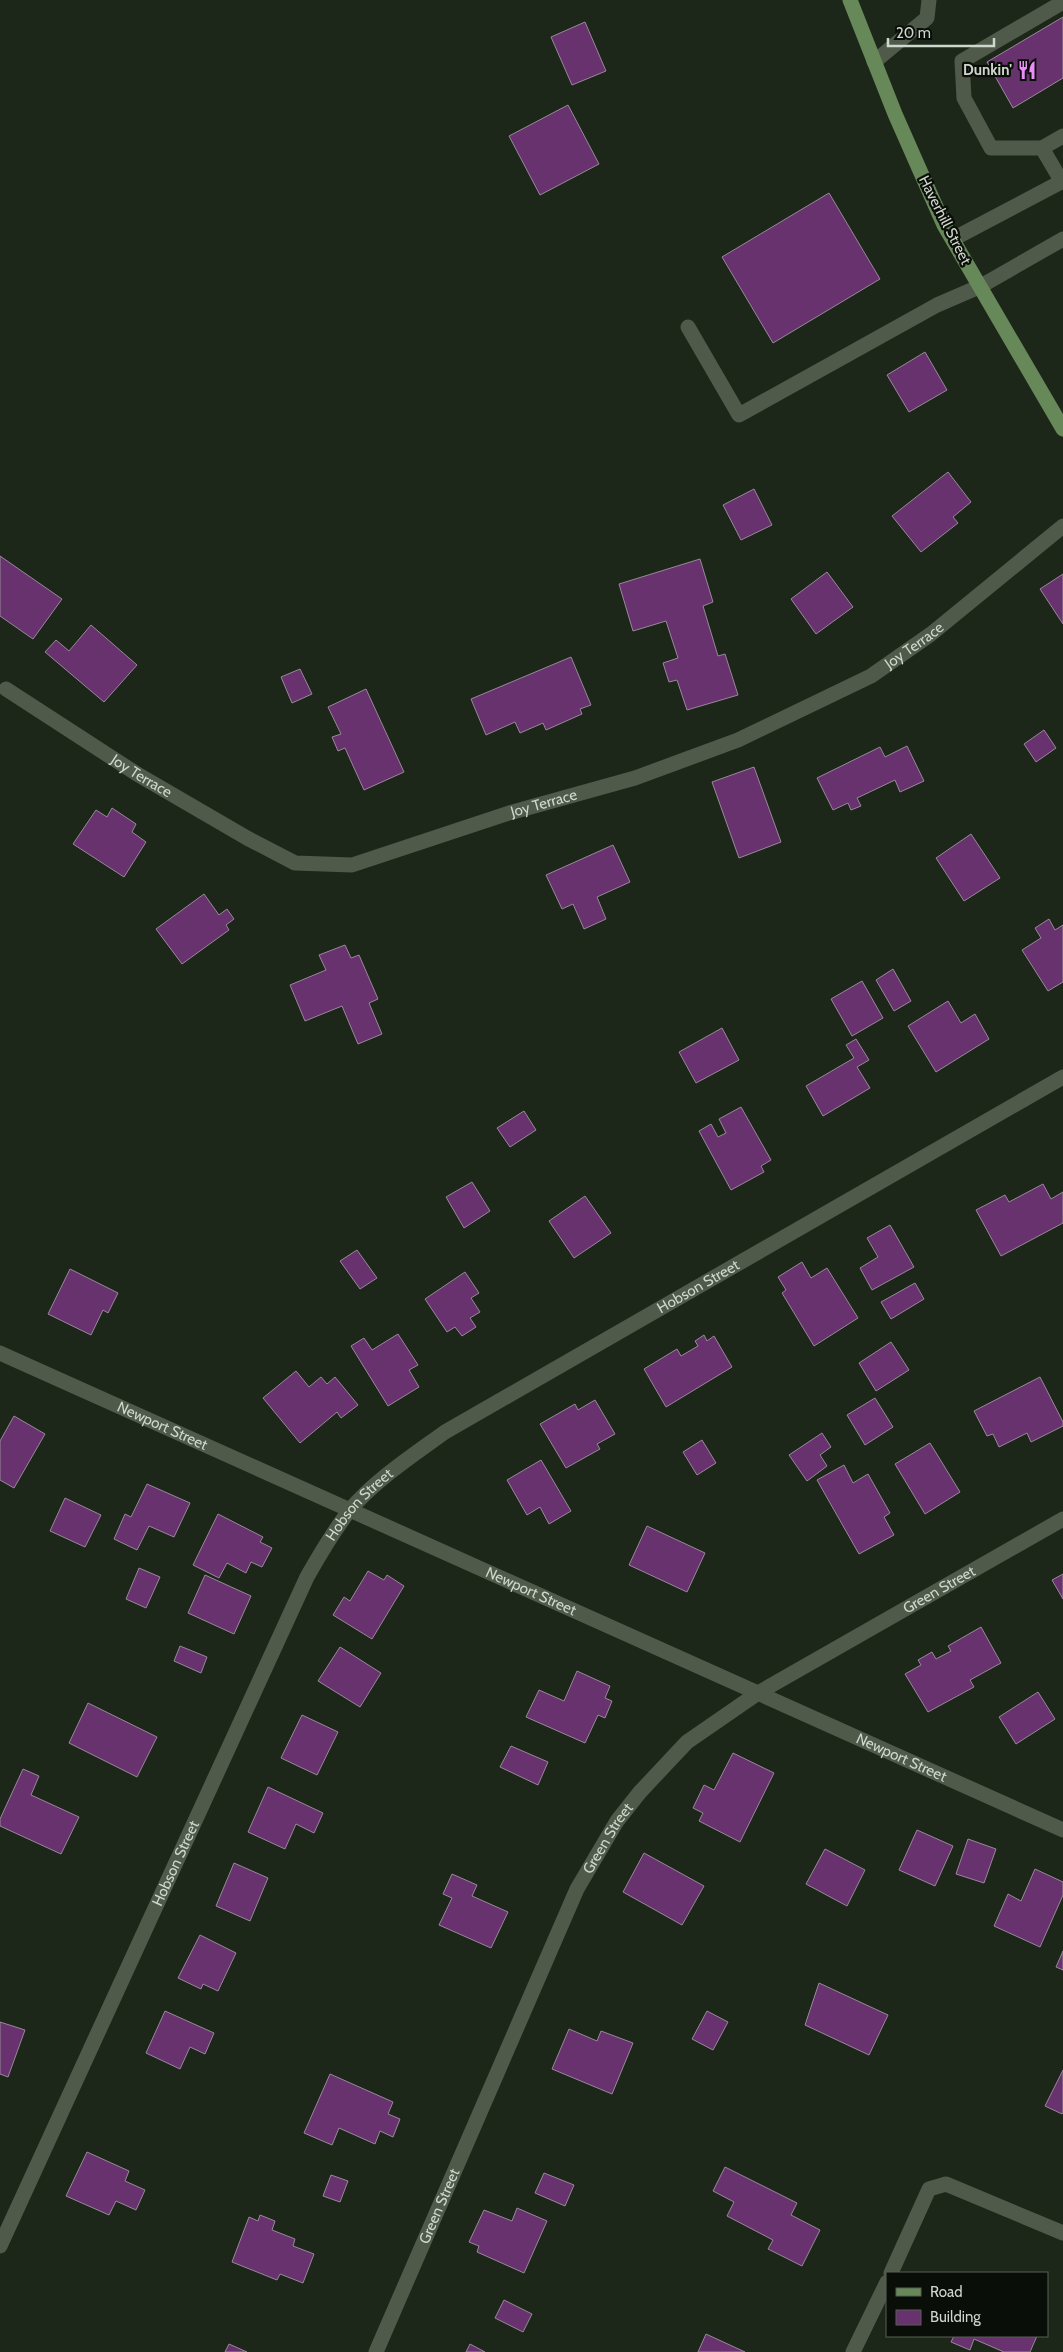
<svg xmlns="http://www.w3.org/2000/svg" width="1063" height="2352" font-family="Cabin,sans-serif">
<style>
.building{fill:#68326f;stroke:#978999}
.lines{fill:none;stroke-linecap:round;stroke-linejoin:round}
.minor{stroke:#4f5a4b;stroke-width:15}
.major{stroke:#678959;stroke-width:15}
.labels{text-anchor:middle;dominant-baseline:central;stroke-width:4.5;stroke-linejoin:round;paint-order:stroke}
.poi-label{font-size:15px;font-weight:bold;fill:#cfd6cd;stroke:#0a0e08;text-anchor:end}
.street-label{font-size:15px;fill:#cfd6cd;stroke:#0a0e08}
</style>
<rect width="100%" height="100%" fill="#1d2719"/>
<path class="building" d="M1063,17v61l-50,30 -26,-46z
M585,22l21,49 -34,14 -21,-48z
M568,105l31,59 -59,31 -31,-59z
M829,193l51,86 -107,64 -51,-86z
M925,352l22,38 -38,22 -22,-37z
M948,472l23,30 -18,15 5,6 -37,29 -29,-36z
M754,489l18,36 -31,15 -18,-35z
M0,556l62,43 -29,40 -33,-23z
M700,559l13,43 -10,4 15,50 7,-2 13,41 -51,15 -10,-30 -8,2 -6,-19 15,-5 -12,-37 -33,10 -14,-47z
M827,572l26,35 -37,27 -25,-35z
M1063,574v50l-23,-35z
M91,625l46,40 -33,37 -59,-50 11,-12 13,11z
M571,657l20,48 -11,4 2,5 -36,16 -3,-7 -23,10 -5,-11 -29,13 -15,-36z
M300,669l12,25 -20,9 -11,-26z
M366,689l38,83 -40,18 -19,-42 -7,3 -6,-14 9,-3 -13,-27z
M1044,730l12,18 -20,14 -12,-18z
M907,746l17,35 -24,11 -5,-12 -38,18 4,8 -10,4 -3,-7 -15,7 -16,-32 63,-31 5,10z
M754,767l27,75 -42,16 -27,-76z
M112,808l24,16 -4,8 14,10 -22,35 -51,-33 23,-34 11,7z
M971,834l29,44 -36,23 -28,-43z
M613,845l17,37 -33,15 9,22 -22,10 -11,-25 -11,5 -16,-34z
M204,894l15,21 8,-6 7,10 -8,6 3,5 -47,34 -26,-35z
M1049,919l6,11 8,-5v57l-15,9 -26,-41 19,-12 -6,-10z
M345,945l6,13 8,-3 19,44 -9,4 13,31 -24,10 -16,-38 -37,15 -15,-36 36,-15 -7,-15z
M893,969l18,32 -17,10 -18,-31z
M862,981l21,37 -31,18 -21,-37z
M948,1001l13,22 14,-9 14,25 -53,33 -28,-46z
M722,1028l17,32 -43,23 -17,-31z
M856,1039l13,21 -12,7 13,21 -47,28 -17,-30 48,-28 -8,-13z
M741,1107l30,53 -10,6 3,6 -33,18 -32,-59 12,-7 7,13 8,-4 -7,-14z
M524,1111l12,19 -26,17 -13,-19z
M472,1182l18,29 -26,17 -18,-31z
M1043,1184l8,15 12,-7v31l-62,33 -25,-46 29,-15 4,7z
M585,1196l26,37 -37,25 -25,-37z
M890,1225l24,42 -42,23 -12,-22 18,-11 -11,-19z
M357,1250l20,28 -17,11 -20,-28z
M802,1262l9,16 16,-10 31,50 -44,28 -32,-53 4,-3 -8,-13z
M70,1269l48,24 -10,20 -5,-3 -12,25 -43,-21z
M465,1272l14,21 -8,5 9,14 -10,6 6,9 -14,9 -7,-9 -8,5 -22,-33z
M915,1283l9,16 -33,20 -10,-17z
M398,1334l20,31 -9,5 10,17 -31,19 -37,-60 13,-8 8,12z
M704,1335l3,6 7,-5 18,31 -66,40 -22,-38 33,-20 4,7 17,-10 -3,-5z
M891,1342l18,28 -33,21 -17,-28z
M296,1371l13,16 12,-10 6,7 8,-7 23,28 -17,13 -4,-6 -37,31 -37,-45z
M1040,1377l23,45v4l-32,16 -4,-9 -28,14 -6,-13 -6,2 -13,-25z
M875,1398l18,29 -28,18 -18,-30z
M595,1400l20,34 -18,10 3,5 -34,19 -26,-44 35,-20 3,6z
M14,1416l31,18 -31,54 -14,-8v-39z
M822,1433l9,14 -11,8 7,11 -20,15 -18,-26z
M702,1440l14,23 -19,12 -14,-23z
M930,1443l30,49 -35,22 -30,-50z
M541,1460l30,51 -22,13 -9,-17 -13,8 -20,-35z
M844,1465l9,18 15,-9 22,39 -6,4 10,18 -35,19 -42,-74z
M147,1484l43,19 -16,34 -25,-11 -12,24 -23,-11 11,-25 6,3z
M65,1498l36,17 -16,32 -35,-16z
M218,1514l45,23 -3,5 12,6 -10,19 -11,-5 -5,11 -19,-10 -8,15 -26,-13z
M647,1526l58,27 -18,39 -58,-27z
M139,1568l21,9 -14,31 -20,-9z
M368,1571l16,9 3,-5 17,11 -32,53 -39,-24 11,-18 6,4z
M1063,1574v25l-11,-19z
M205,1575l46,21 -17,38 -46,-21z
M981,1627l20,36 -31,17 4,7 -46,25 -23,-38 16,-9 -3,-5 14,-8 4,7 15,-8 -3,-5z
M180,1646l27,11 -6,16 -27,-12z
M340,1647l41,26 -21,34 -42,-26z
M577,1671l33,15 -5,12 7,3 -7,17 -7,-3 -13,28 -59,-26 13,-27 25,11z
M1038,1692l17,27 -39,25 -17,-27z
M88,1703l69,34 -20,40 -68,-34z
M302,1715l36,17 -21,43 -36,-17z
M511,1746l37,16 -10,23 -38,-18z
M733,1753l41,20 -34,69 -41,-21 4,-8 -10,-5 11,-23 10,5z
M23,1769l16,7 -8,19 48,22 -18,37 -61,-28v-7z
M268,1787l55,26 -9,20 -18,-9 -11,25 -37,-17z
M917,1830l36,16 -18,40 -36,-16z
M968,1839l28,10 -12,34 -28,-9z
M825,1849l40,21 -18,36 -41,-22z
M644,1853l60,33 -22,39 -59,-33z
M234,1863l34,15 -18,43 -34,-15z
M1035,1869l28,13v13l-23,52 -46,-21 14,-32 13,7z
M452,1874l25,11 -5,11 36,16 -17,36 -52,-23 13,-27 -9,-4z
M200,1935l36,18 -18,38 -15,-7 -2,5 -23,-11z
M1063,1951v19l-7,-3z
M819,1983l69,32 -19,40 -64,-30z
M165,2011l49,22 -9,21 -15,-7 -10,22 -34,-16z
M707,2011l21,11 -15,28 -21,-11z
M0,2022l25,8 -17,47 -8,-3z
M569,2029l28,12 4,-10 32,12 -21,51 -60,-25z
M1063,2070v42l-1,2 -17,-8z
M330,2074l63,28 -5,12 12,5 -7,18 -13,-6 -5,13 -36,-16 -7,17 -28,-12z
M87,2152l42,19 -4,10 20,9 -9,20 -20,-9 -7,14 -43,-19z
M725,2167l72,36 -6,12 29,15 -18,36 -34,-17 5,-9 -46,-24 7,-14 -21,-11z
M544,2173l30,12 -9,21 -30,-13z
M331,2175l17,6 -8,21 -17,-6z
M517,2208l30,13 -23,52 -47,-21 2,-6 -10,-4 15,-32 28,11z
M260,2215l15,6 -3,9 23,9 -2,7 21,8 -11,29 -23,-9 -3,6 -45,-18 17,-45 9,4z
M504,2300l28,14 -9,18 -28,-14z
M706,2334l39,18h-47z
M954,2336h83l-7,16h-26l-30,-13 -4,11 -19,-8z
M229,2344l18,8h-22z
M470,2344l15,8h-19z"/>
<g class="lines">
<g class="minor">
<path d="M1063,2l-101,59 2,37 27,50h51l21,-12"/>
<path d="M874,62l53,-44 2,-18"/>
<path d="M1042,148l20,34"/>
<path d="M953,239l110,-58"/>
<path d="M688,327l51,88 198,-110 44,-19 82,-47"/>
<path id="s1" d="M6,689l131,85 110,64 48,25 57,2 157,-52 126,-35 103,-38 133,-64 60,-42 132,-108"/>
<path id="s2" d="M0,1353l1063,477"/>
<path id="s3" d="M0,2246l307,-669c13,-23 26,-45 42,-66 26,-31 63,-55 96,-79l618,-355"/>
<path d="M891,2273l38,-84 17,-5 117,49"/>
<path id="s4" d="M376,2352l201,-463 40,-68 23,-29 47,-50 71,-49 305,-174"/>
<path d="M853,2352l34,-70"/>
</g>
<path class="major" d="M850,0l45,114 49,111 119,204"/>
</g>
<defs>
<g id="restaurant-bare" transform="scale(1.5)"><path d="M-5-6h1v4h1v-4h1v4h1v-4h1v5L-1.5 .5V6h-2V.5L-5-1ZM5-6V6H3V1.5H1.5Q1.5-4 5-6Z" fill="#ec8cfa" stroke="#0a0e08" stroke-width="2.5" paint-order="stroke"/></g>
</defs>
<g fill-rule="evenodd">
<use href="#restaurant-bare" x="1027" y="70"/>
</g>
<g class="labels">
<g class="poi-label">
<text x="1012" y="70">Dunkin'</text>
</g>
<g class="street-label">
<text transform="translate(945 220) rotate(63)">Haverhill Street</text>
<text stroke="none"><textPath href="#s1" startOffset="1001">Joy Terrace</textPath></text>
<text stroke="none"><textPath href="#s1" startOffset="161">Joy Terrace</textPath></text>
<text stroke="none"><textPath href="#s1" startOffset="596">Joy Terrace</textPath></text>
<text stroke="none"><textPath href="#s3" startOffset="1231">Hobson Street</textPath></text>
<text stroke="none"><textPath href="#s2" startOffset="178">Newport Street</textPath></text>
<text stroke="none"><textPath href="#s3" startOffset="826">Hobson Street</textPath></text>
<text stroke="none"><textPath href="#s4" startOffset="984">Green Street</textPath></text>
<text stroke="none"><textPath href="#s2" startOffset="582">Newport Street</textPath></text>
<text stroke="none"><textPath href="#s2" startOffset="988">Newport Street</textPath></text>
<text stroke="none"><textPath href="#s4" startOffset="564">Green Street</textPath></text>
<text stroke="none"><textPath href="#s3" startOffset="421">Hobson Street</textPath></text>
<text stroke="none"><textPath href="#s4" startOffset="159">Green Street</textPath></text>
</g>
</g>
<rect x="886" y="2272" width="162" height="65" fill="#0a0e08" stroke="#595e57"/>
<rect x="896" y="2288" width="25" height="8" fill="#678959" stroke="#595e57"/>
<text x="930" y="2297" font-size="15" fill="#cfd6cd">Road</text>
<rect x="896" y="2310" width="25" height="15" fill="#68326f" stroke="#595e57"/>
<text x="930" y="2322" font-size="15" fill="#cfd6cd">Building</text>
<path d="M888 38v8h106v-8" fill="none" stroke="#cfd6cd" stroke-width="2.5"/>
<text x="896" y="38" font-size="15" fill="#cfd6cd" stroke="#0a0e08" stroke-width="4" paint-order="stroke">20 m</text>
</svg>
